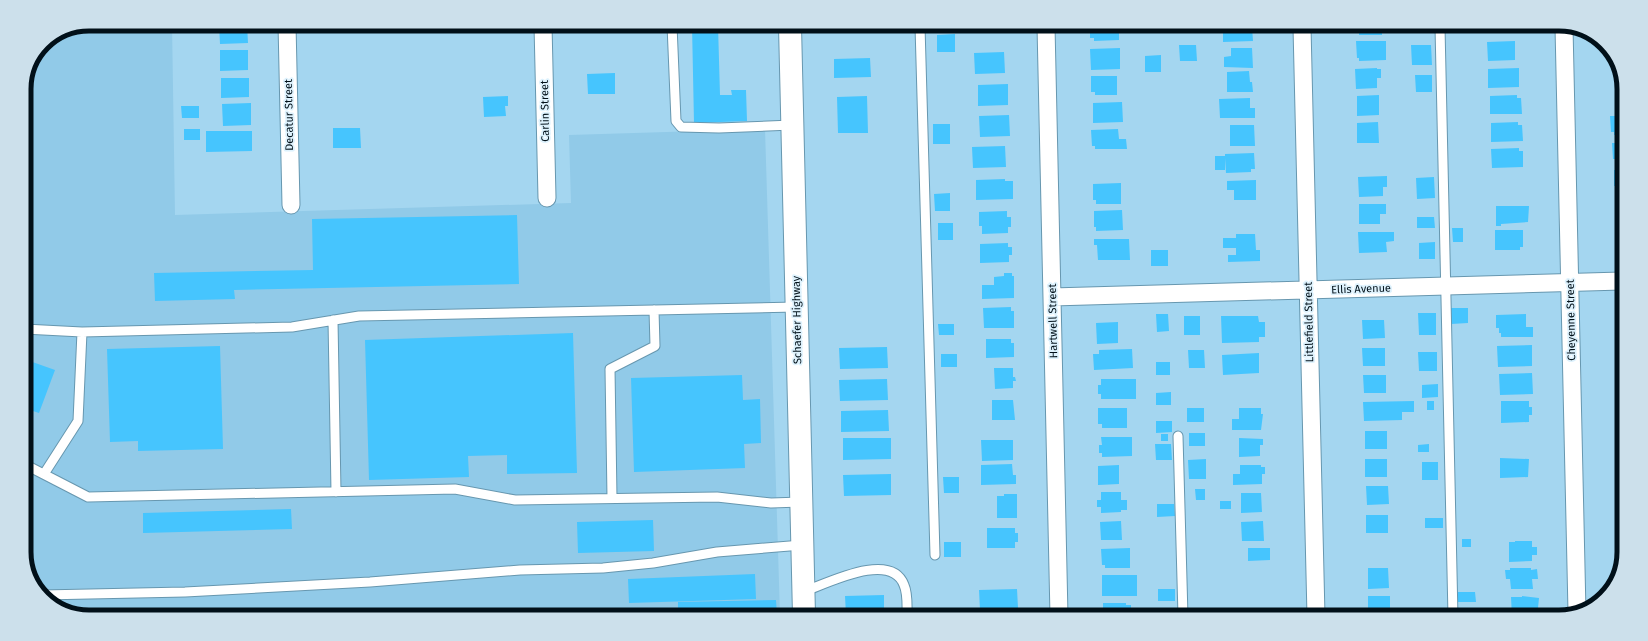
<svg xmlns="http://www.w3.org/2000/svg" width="1648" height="641" font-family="'Fira Sans',sans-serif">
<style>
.built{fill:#91cae8}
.building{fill:#46c5fe}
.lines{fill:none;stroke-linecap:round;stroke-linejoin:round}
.lane-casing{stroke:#6797af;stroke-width:11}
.street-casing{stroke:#6797af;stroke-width:19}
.secondary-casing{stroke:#6797af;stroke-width:24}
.lane{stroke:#fff;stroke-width:9}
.street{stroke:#fff;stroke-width:17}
.secondary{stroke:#fff;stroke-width:22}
.labels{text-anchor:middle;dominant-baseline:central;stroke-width:3.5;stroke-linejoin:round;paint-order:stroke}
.street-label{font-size:11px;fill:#011019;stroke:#def2fd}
.rim{fill:none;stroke:#011019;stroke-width:5}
</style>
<rect width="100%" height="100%" fill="#a4d6f0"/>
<path class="built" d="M89,24h83l3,191 396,-12 -2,-68 196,-6 15,486 -712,-2 -30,-21 -14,-35v-472l19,-42z"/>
<path class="building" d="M219,24h28l1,19 -28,1z
M692,25h26l2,70h12l-1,-5h15l1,31 -53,2z
M1090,26h29v14l-25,1v-3h-4z
M1223,27h29l1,14 -30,1z
M1359,27h23v8h-23z
M1490,27h28v6h-28z
M955,34v18h-18v-17z
M1356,41h30v19l-27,1v-3h-2z
M1515,41v19l-27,1 -1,-19z
M1179,45h17l1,16h-17z
M1411,45h20l1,20h-20z
M1120,48v21l-29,1 -1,-21z
M1231,48h21l1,20 -29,-1v-10l7,-1z
M220,50h28v20l-28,1z
M1004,52l1,21 -30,1 -1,-21z
M1161,55v17h-16v-16z
M870,58l1,19 -37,1v-19z
M1615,62h1l7,19h-7z
M1377,68v1h4v9h-4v10l-21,1 -1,-20z
M1519,68v19l-31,1v-19z
M1249,71l1,11h2l1,10h-26v-20z
M615,73v21h-27l-1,-20z
M1415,75h17v17h-16z
M1091,76h26v19h-22v-3h-4z
M221,78h28v19l-28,1z
M1008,84v21l-30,1v-21z
M1379,95v20l-22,1v-20z
M1517,95v3h4l1,16h-32v-18z
M508,96v10h-3l1,10 -22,1 -1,-20z
M867,96l1,37h-30l-1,-36z
M1250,98v10h5v10h-35l-1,-19z
M1122,102l1,20 -30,1v-20z
M251,103v22l-28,1 -1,-22z
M181,106h18v12h-17z
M1009,115l1,21 -30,1 -1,-21z
M1610,116h14l-1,19h-9v-3h-3z
M1378,122l1,21h-22v-20z
M1518,122v3h4l1,16 -32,1v-19z
M933,124h17v20h-17z
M1230,125h24l1,21h-25z
M333,128h27l1,20h-28z
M184,129h16v11h-16z
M1118,129l1,10h7l1,10h-32v-3h-3l-1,-16z
M206,131h46v20l-46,1z
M1612,143h11v19h-7v-3h-3z
M1005,146l1,21 -33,1 -1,-21z
M1519,148v3h4v16l-31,1 -1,-19z
M1254,153l1,16h-4v3l-25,1 -1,-15v12h-10v-14h10v-2z
M1614,170h9v19h-6v-3h-3z
M1387,176v11h-4v9l-24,1 -1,-20z
M1434,177l1,21 -18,1 -1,-21z
M1005,179v2h8v18l-37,1v-20z
M1256,180v20h-22v-10h-7v-9z
M1121,183v21h-25v-4h-3v-16z
M950,193v18h-15l-1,-17z
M1359,204h27v10h-6v10h-21z
M1496,206h33l-1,16 -27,2v2h-5z
M1122,210l1,20 -27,1v-4h-2v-16z
M1007,211v6h4v10h-3v6l-26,1v-8h-3v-14z
M517,215l2,69 -285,6 1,9 -80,2 -1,-28 159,-3 -1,-51z
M1417,217h17l1,11h-18z
M938,223h15v17h-15z
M1452,228h11v14h-10z
M1495,230h28v17h-3v3h-25z
M1358,232h36v9l-8,1 1,10 -28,1z
M1236,234h19l1,16h4v11l-32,1v-7h8v-7h-13v-10h13z
M1094,239h35l1,21h-32l-1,-15h-3z
M1435,242v17h-16v-16z
M1008,243v4h4v8h-3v7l-29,1v-19z
M1151,250h17v16h-17z
M1004,273h8v3h2v22l-32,1v-14h12v-8l10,-1z
M1011,307v4h3v17h-30l-1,-20z
M1451,308h17v15l-17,1z
M1418,313h18v22h-17z
M1156,314h12l1,17 -12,1z
M1526,314v13h7v10h-32v-4h-2v-5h-3v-13z
M1184,316h16v19h-16z
M1221,316h37l1,6h6v15h-6v5l-37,1z
M1362,320h22l1,18 -22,1z
M1118,322v21l-21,1 -1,-21z
M938,324h16v11h-15z
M573,333l4,140 -70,1v-19l-39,1 1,21 -100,3 -4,-140z
M986,339h25v4h3v14l-28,1z
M1532,345v21l-34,1 -1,-21z
M220,346l3,103 -85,2v-10l-28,1 -3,-93z
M887,347l1,21 -48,1 -1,-21z
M1362,348h23v18h-22z
M1132,349l1,19 -39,2 -1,-16h6v-4z
M1188,350h16l1,18h-16z
M1418,352h19v19h-18z
M1259,353v20l-36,2 -1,-20z
M941,354h16v13h-16z
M24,359l31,11 -16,43 -15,-5z
M1156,362h14v13h-14z
M994,368h19v9h2l1,4h-3v7l-18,1z
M1532,373l1,21 -33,1 -1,-21z
M742,375l1,25 17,-1 1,44 -17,1 1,24 -111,4 -3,-94z
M1363,375h23v18h-22z
M887,379l1,21 -48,1 -1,-21z
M1101,379h35v20h-35v-5h-3v-9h3z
M1438,384v13l-16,1v-13z
M1171,392v13h-15v-12z
M992,400h21l2,20h-23z
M1414,401v11h-12v8l-38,1 -1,-19z
M1427,401h7v9h-7z
M1501,401h28v6h3v8h-3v7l-28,1z
M1098,408h29v20h-25v-4h-4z
M1187,408h17v14h-17z
M1239,408h22v6h2l-2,16h-29v-11h7z
M888,410l1,21 -48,1v-21z
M1156,421h16v11l-16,1z
M1365,431h22v18h-22z
M1189,433h16v13h-16z
M1161,434h7v7h-7z
M1101,437h31v19l-30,1v-4h-3v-8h3z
M843,438h48v21l-48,1z
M1239,438l24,1v6h-3v11l-21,1z
M981,440h32v20l-31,1z
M1155,444h16l1,16h-16z
M1429,444v8h-11v-7z
M1500,458l29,1 -1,18 -28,1z
M1206,459v20h-17l-1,-19z
M1365,459h22v18h-22z
M1422,462h16v18h-16z
M1012,464l1,11h3v9l-35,1v-20z
M1119,465v19l-21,1v-19z
M1240,465h21v2h4v7h-3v10l-29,1v-11h7z
M891,474v21l-47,1 -1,-21z
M943,477h16v16h-15z
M1366,486h22l1,18 -22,1z
M1195,489h10v11h-9z
M1101,492h20v8h6v10h-6v2l-20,1v-6h-4v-7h4z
M1241,493h20l1,19 -21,1z
M1004,494h13v24h-20v-22h7z
M1220,501h11v8h-11z
M1157,504h17l1,12 -18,1z
M291,509l1,20 -149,4v-20z
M1366,515h22v18h-22z
M1425,518h18v10h-18z
M653,520l1,31 -76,2 -1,-31z
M1121,521l1,19h-21l-1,-18z
M1263,521l1,20h-22l-1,-19z
M987,528h28v5h3v9h-3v6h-28z
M1462,539h9v8h-9z
M1515,541h17v6h5v8h-5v6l-23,1v-20h6z
M944,542h17v15h-17z
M1130,548v20h-25v-3h-3l-1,-16z
M1248,548h22v12l-22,1z
M1368,568h20l1,20 -21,1z
M1510,568h21v2l6,-1 1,10h-6l1,10h-22l-1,-10h-4l-1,-9h5z
M755,574l1,25 -127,4 -1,-24z
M1102,575h35v21h-35z
M1017,589l1,19 -38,2 -1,-20z
M1158,589h17v12h-17z
M1458,592h17l1,10h-18z
M884,595v20h-38l-1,-19z
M1368,596h22v20l-22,1z
M1522,596l17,2 -1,10h-5v9h-21l-1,-20h11z
M776,600l1,15h-99v-13z
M1103,603h23v2h5v9h-5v2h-23z
M590,612v3h-30v-2z"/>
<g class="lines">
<g class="lane-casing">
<path id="lane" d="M672,25l4,96 5,6 38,1 73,-3
M920,26l15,529
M1440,27l13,590
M333,320l3,172
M24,329l58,3 210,-5 67,-11 437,-9
M1178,436l5,180
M24,464l64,33 367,-8 60,11 202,-3 54,6 30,-1
M44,474l34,-53 4,-89
M612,498l-2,-129 45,-23 -1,-36
M803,592c23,-8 88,-42 101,-7 4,9 3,21 3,30
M42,595l143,-3 185,-10 150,-12 83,-2 50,-5 64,-11 85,-7"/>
</g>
<g class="street-casing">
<path id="street" d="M287,24l4,181
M543,25l4,173
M1046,26l13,590
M1302,27l14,589
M1564,27l13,585
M1052,297l570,-16"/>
</g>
<g class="secondary-casing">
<path id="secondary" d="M790,26l14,589"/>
</g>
<use href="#lane" class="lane"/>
<use href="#street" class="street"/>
<use href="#secondary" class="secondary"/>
</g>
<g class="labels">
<g class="street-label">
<text transform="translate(545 111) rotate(-91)">Carlin Street</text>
<text transform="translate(289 115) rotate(-91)">Decatur Street</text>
<text transform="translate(1361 289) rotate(-2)">Ellis Avenue</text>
<text transform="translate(797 320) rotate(-91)">Schaefer Highway</text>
<text transform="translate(1571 320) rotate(-91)">Cheyenne Street</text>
<text transform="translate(1053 321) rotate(-91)">Hartwell Street</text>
<text transform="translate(1309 322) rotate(-91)">Littlefield Street</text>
</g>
</g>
<path d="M0 0H1648V641H0ZM89 31H1559A58 58 0 0 1 1617 89V552A58 58 0 0 1 1559 610H89A58 58 0 0 1 31 552V89A58 58 0 0 1 89 31Z" fill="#cce0eb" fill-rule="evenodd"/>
<path class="rim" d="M89 31H1559A58 58 0 0 1 1617 89V552A58 58 0 0 1 1559 610H89A58 58 0 0 1 31 552V89A58 58 0 0 1 89 31Z"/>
</svg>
